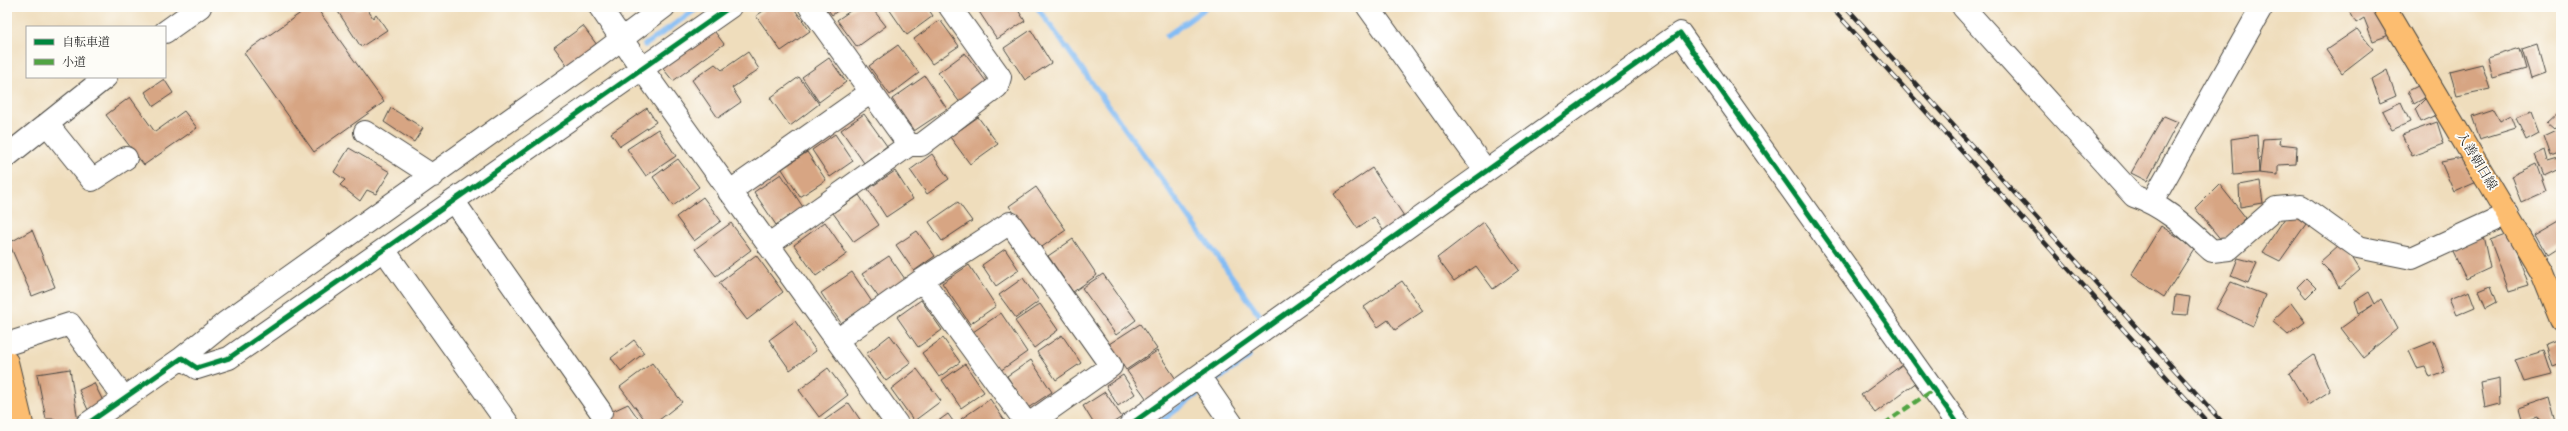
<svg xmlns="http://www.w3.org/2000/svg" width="2568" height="431" font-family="'IM FELL Double Pica','Noto Serif JP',serif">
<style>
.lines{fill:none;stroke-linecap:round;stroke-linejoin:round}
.stream{stroke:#83bcf4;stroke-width:5.5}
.building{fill:#d7a583}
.minor-casing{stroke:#484641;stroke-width:24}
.major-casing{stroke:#484641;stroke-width:24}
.minor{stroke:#fff;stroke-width:22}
.major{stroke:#fcbd6f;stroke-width:22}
.rail-casing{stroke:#2b2b2b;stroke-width:4.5}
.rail{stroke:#fdfcf7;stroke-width:3;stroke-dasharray:9;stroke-linecap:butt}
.quiet{stroke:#51a443;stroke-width:4;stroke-dasharray:8 4;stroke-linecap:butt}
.cycleway-casing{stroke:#fdfcf7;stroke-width:8}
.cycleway{stroke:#00873e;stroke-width:5}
.labels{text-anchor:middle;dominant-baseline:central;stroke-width:3.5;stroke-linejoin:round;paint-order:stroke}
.street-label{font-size:13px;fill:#2b2b2b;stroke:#fdfcf7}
</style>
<rect width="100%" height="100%" fill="#fdfcf7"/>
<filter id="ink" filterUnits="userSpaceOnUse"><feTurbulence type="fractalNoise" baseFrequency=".025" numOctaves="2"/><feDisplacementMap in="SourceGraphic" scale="8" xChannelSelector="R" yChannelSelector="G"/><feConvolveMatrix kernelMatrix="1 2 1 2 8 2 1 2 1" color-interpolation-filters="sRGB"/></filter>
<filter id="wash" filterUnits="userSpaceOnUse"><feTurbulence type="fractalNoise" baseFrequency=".012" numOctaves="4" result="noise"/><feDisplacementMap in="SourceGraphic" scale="16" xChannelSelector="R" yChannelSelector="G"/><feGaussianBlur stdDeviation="0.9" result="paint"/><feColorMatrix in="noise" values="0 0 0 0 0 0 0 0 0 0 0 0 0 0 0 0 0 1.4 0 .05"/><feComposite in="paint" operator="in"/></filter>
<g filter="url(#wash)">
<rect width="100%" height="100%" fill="#efddbc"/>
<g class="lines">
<path class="stream" d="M1037,7l227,314
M1167,36l40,-29
M645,45l54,-38
M1210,385l39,-28
M1157,424l46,-34"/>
</g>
<g id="blocks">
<path class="building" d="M309,7h7l68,95 -70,50 -70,-99z
M335,7h20l1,3 10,-3 7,11 3,-4 11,16 -26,17z
M769,7h24l17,24 -29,20 -25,-35z
M826,7h17l-11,8z
M856,7h15l15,19 -29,21 -20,-27z
M892,7h35l6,9 -26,19 -18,-26z
M976,7h40l9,14 -28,18z
M2350,7h23l16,28 -16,6 -9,-23 -8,5 -8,-15z
M940,20l19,26 -27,18 -18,-25z
M583,26l14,19 -29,21 -14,-19z
M712,28l12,16 -51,37 -12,-15z
M2357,29l16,20 -31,24 -16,-23z
M1031,30l20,33 -26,17 -21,-32z
M2537,44l8,29 -14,5 -9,-29z
M898,45l21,28 -29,22 -21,-29z
M2520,48l6,21 -33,9 -5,-20z
M748,52l11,17 -27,19 9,14 -23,16 -26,-38 23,-16 7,6z
M965,53l23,31 -27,20 -23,-31z
M829,58l17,24 -27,20 -17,-25z
M2482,64l8,25 -33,7 -7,-24z
M2387,70l9,26 -16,7 -8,-24z
M925,76l22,33 -33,22 -22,-32z
M799,77l20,27 -29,22 -20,-28z
M164,79l9,14 -19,13 -9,-14z
M2422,84l6,12 -14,8 -6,-13z
M2428,96l9,19 -16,7 -6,-13z
M130,97l25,35 29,-21 13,17 -53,37 -38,-50z
M2401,102l9,20 -18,8 -10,-19z
M391,108l32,20 -9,14 -30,-20z
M647,108l9,14 -36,24 -9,-13z
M2493,109l7,12 11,-6 5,13 -36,11 -8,-23z
M2561,110v12l-6,6 -7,-6z
M2531,112l8,21 -13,7 -10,-22z
M864,114l23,32 -23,17 -23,-33z
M2164,116l14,6 -31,59 -16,-8z
M978,117l20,27 -28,20 -20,-27z
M2437,122l7,22 -32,12 -10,-21z
M2561,128v24l-10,4 -7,-20z
M658,129l18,27 -30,20 -19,-27z
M835,134l18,27 -23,16 -18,-27z
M2257,135l2,38 4,-34 17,-1 -1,6 18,2 -1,18 -18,1v10l-19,-2 -26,2 -2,-36z
M349,148l41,24 -14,22 -9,-4 -7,11 -20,-16 5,-5 -11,-8z
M2545,150l3,11 10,-3 3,10 -17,8 -9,-21z
M807,152l19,28 -26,17 -18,-28z
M932,154l17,25 -22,15 -17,-24z
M2467,157l12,24 -25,11 -13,-30z
M678,159l21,28 -26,19 -20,-29z
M2536,164l10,27 -25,11 -10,-26z
M1372,168l34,51 -21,14 -11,-16 -17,11 -23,-34z
M895,171l18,28 -27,18 -18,-28z
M781,174l22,33 -27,18 -22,-33z
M2260,181l3,22 -23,4 -1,-22z
M2219,184l27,34 -24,23 -27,-33z
M1036,187l30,43 -27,19 -30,-43z
M859,195l20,30 -25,17 -21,-29z
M703,197l18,24 -27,20 -18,-24z
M958,202l14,19 -30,20 -13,-19z
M2289,212l17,12 -26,37 -18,-9z
M2561,219v27l-14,9 -12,-21z
M825,222l22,32 -31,22 -22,-31z
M1484,222l35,48 -26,19 -17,-23 -22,15 -17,-23z
M731,223l20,27 -35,26 -21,-27z
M2161,226l34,22 -31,49 -33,-22z
M32,230l23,57 -23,9 -23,-53z
M917,231l18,25 -21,15 -18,-26z
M2509,233l20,52 -20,6 -19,-51z
M2483,236l7,32 -24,11 -14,-29z
M1073,239l24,36 -24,17 -25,-36z
M2339,245l11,9 10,16 -21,18 -8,-15 -11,-11z
M1005,249l14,21 -23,16 -14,-21z
M756,255l27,37 -36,28 -28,-37z
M889,256l16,23 -26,19 -17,-24z
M2238,258l19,5 -9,20 -17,-7z
M969,265l27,41 -26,18 -28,-41z
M852,272l20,30 -31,21 -20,-30z
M1103,274l33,46 -20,15 -34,-47z
M1023,278l16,23 -23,17 -17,-23z
M2306,278l10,10 -10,10 -9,-11z
M1402,281l21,30 -28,19 -7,-10 -10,7 -14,-20z
M2231,282l34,13 -12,31 -37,-17z
M2491,286l6,16 -11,6 -7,-17z
M2469,291l6,16 -19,8 -7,-16z
M2369,292l6,12 6,-5 16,30 -34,28 -22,-29 32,-23 -14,8 -4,-12z
M2175,295l15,2 -3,18 -14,-1z
M921,300l21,30 -24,17 -21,-30z
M2291,303l14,19 -17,13 -16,-14z
M1040,304l18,26 -24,18 -19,-27z
M1001,313l26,39 -27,19 -27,-39z
M795,321l21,30 -26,19 -21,-30z
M1140,324l17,25 -31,21 -17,-26z
M890,335l21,28 -25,18 -20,-27z
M1062,335l19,28 -25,17 -19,-28z
M943,338l17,24 -21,15 -17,-24z
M634,340l10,13 -23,18 -10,-13z
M2434,341l11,31 -15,6 -5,-12 -8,2 -8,-17z
M2556,341l5,12v11l-8,3 -7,-22z
M1157,351l23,34 -29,20 -24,-34z
M2544,351l8,24 -28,7 -9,-22z
M2314,355l16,36 -22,14 -19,-32z
M1031,360l21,32 -24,16 -21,-32z
M652,363l30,39 -28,22h-6l-28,-37z
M965,364l19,28 -23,16 -19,-28z
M1903,364l14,18 -42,31 -14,-18z
M828,368l20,27 -29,22 -20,-27z
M70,369l8,53 -23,2 -1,-5h-8l-9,-45z
M917,369l24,32 -27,20 -23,-32z
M1123,375l12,19 -17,12 -12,-20z
M2499,379l1,25 -15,4 -4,-25z
M94,383l10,20 -15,9 -10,-22z
M1105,392l17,25 -11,7h-17l-11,-18z
M2549,398l7,26h-14l-3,-7 -16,5 -4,-14z
M990,399l17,25h-43l-3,-5z
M849,403l14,21h-40l-1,-2z
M628,404l14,20h-43l-3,-5z
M948,414l7,10h-21z"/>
</g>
</g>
<g filter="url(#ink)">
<use href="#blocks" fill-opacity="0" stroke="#484641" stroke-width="1"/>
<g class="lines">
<g class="minor-casing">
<path id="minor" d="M600,7l42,62 255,355
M1368,7l118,164
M1963,7l171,189c31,10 54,33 78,55l17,-2 47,-41 25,-2 57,41 54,11 96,-44
M165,32l35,-25
M47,124l45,56 34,-22
M365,132l68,44
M909,145h12l76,-58 3,-10 -50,-70
M7,156l99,-79
M729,192l142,-100 -61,-85
M454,202l147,210
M2152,202l110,-195
M768,245l141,-100 -38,-53
M384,250l124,174
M922,280l88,-57 101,143 -82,58
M837,340l85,-60 105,144
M7,344l63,-20 54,74
M182,358l43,-35 370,-264 69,-52
M1199,376l33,48
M87,424l95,-66 15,10 32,-10 501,-351
M1131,424l549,-391 278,391"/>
</g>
<g class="major-casing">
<path id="major" d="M2384,7l158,266 19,47
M7,362l15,62"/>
</g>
<use href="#minor" class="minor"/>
<use href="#major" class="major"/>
<g class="rail-casing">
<path id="rail" d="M1831,7l378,417
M1846,7l378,417"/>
</g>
<use href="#rail" class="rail"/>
<path class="quiet" d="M1884,424l49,-34"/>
<g class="cycleway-casing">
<path id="cycleway" d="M87,424l95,-66 15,10 32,-10 501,-351
M1131,424l549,-391 278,391"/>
</g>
<use href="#cycleway" class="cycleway"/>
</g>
</g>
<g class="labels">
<g class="street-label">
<text transform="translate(2477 161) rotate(59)">入善朝日線</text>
</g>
</g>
<rect width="2568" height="431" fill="none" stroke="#fdfcf7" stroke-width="24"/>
<rect x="26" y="26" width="140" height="52" fill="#fdfcf7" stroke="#a9a8a5"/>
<rect x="34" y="39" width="20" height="6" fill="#00873e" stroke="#a9a8a5"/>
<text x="62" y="46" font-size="12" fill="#2b2b2b">自転車道</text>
<rect x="34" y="59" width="20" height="6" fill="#51a443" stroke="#a9a8a5"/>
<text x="62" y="66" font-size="12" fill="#2b2b2b">小道</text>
</svg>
